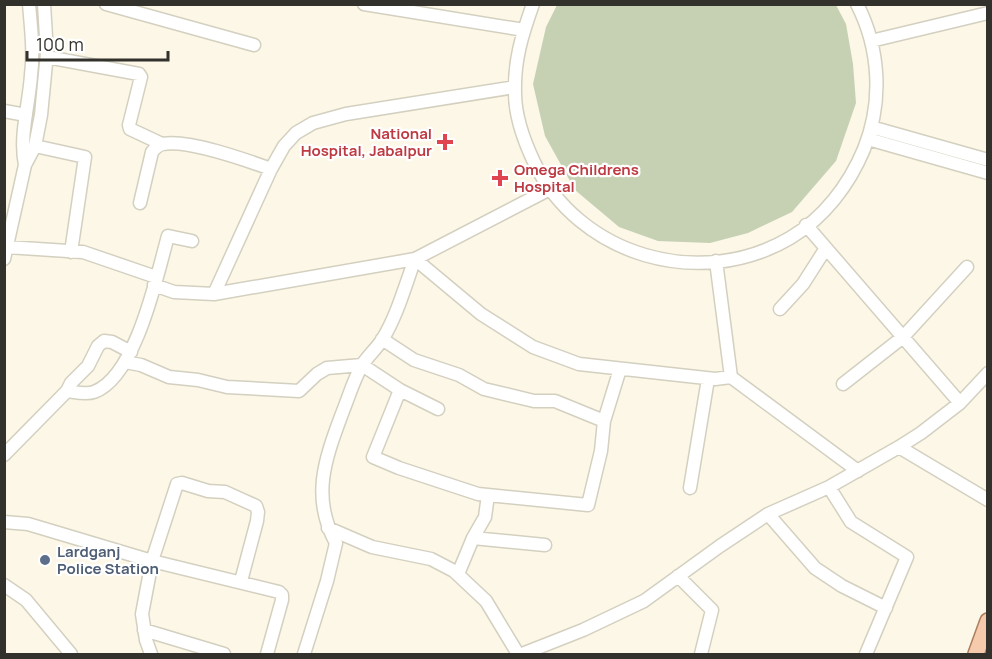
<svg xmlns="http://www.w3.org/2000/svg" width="992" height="659" font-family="Manrope,sans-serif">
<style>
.green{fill:#c6d1b3}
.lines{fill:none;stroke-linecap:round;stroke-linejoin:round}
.minor-casing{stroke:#d4d0c0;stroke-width:15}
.major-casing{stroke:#ad7e5c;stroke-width:18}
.minor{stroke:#fff;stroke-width:12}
.major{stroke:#f5caad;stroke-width:15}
.health-dot{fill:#e0444e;stroke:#fff;stroke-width:2}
.service-dot{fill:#5c6f8a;stroke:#fff;stroke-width:2}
.labels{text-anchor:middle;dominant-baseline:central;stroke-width:4.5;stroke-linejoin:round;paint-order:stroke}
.health-label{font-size:15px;font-weight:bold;fill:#be3a42;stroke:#fff;text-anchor:end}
.service-label{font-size:15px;font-weight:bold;fill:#4e5e75;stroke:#fff;text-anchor:start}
</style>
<rect width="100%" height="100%" fill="#fcf7e7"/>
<path class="green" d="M557,5h279l10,19 7,40 3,39 -20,58 -44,51 -44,21 -38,10 -52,-2 -39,-14 -44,-37 -30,-54 -12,-52 13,-57z"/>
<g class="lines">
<g class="minor-casing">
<path id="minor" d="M106,4l148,41
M364,4l160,26
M533,4c-11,31 -19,56 -18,89 0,24 9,48 19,69 45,94 166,129 256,76 34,-20 59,-53 74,-89 19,-47 16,-100 -7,-145
M871,41l117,-28
M47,57l92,17 2,3 -12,48 1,4 32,15
M515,87l-169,27 -33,9 -17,10 -12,13 -13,23 -57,125 201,-35 135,-70
M4,111l22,4
M871,127l117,33
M868,139l120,34
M35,146l50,11 -14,95
M25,165c-6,-29 4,-60 6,-90 3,-24 0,-47 -2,-71
M140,203l12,-51c3,-4 6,-7 11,-8 25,-5 83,16 108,25
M806,225l154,178
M7,247l76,5 73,25
M4,259l21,-94 10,-19 6,-31 6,-62 -3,-49
M415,259l66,55 52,33 46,17 136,15 16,-2
M716,261l15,116 127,94
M154,285l20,7 40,2
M780,309l23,-25 23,-36
M382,339l32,21 45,15 25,14 50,12h21l49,20
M125,362l16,3 28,12 29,3 29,7 72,4 18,-17 10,-6 35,-3 38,25 38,19
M843,384l60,-47 64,-70
M400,390l-27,67 26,11 79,26 110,11 13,-54 3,-30 16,-52
M67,391c8,1 19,4 27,1 42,-15 63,-117 74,-156l24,5
M899,447l89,53
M4,455l63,-64 4,-8 17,-17 10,-20 6,-5 8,1 19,10
M829,487l22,35 56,35 -41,97
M690,488l18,-109
M768,514l47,54 27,18 44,22
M4,522l24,2 124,37 127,31 3,3v5l-15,54
M328,528l44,19 59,12 23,12 32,30 32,53
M473,538l72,7
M458,574l15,-36 12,-21 3,-22
M678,576l34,34 -11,44
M4,585l22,15 45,54
M144,630l80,24
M151,654l-5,-14 -4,-26 10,-53 25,-77 5,-1 26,8 17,1 31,14 2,6 -1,9 -16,60
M304,654l23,-73 9,-38c-26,-47 -10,-86 7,-132 6,-15 11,-32 19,-46 6,-9 14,-16 20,-25 15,-24 23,-54 33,-81
M522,654l61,-24 61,-29 76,-55 48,-32 61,-27 70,-40 22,-14 39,-30 28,-30"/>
</g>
<g class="major-casing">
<path id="major" d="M976,654l12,-33"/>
</g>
<use href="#minor" class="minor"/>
<use href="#major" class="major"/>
</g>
<g class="health-dot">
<path d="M442 133h6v6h6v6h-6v6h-6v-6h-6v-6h6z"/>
<path d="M497 169h6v6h6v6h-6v6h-6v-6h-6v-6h6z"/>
</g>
<circle class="service-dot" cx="45" cy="560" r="6"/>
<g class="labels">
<g class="health-label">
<text x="432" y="133">National<tspan x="432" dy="17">Hospital, Jabalpur</tspan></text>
<text x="514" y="169" text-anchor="start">Omega Childrens<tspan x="514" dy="17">Hospital</tspan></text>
</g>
<g class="service-label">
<text x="57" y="551">Lardganj<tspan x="57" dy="17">Police Station</tspan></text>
</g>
</g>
<rect width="992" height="659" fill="none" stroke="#33312b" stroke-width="12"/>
<path d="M27 51v9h141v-9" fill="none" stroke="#33312b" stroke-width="3"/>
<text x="36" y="51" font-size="18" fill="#33312b" stroke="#ffffff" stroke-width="4.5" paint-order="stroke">100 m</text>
</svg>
